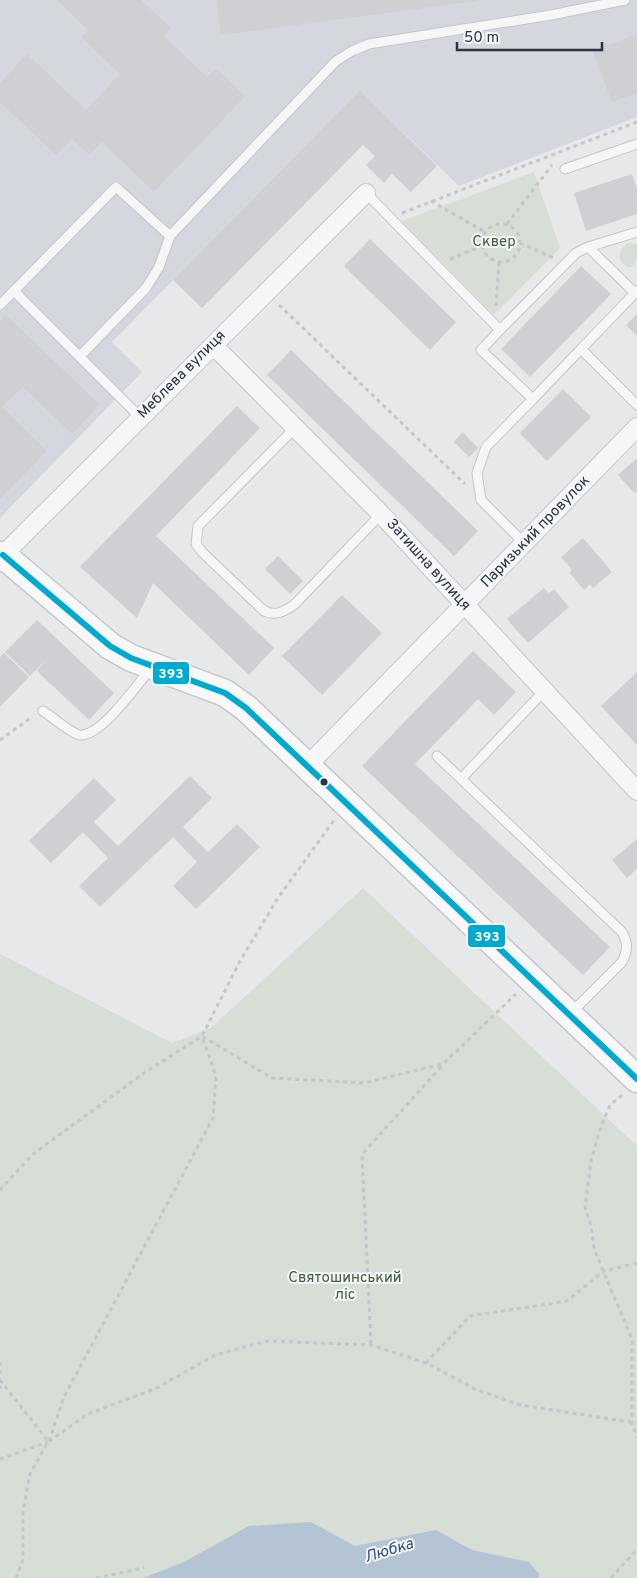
<svg xmlns="http://www.w3.org/2000/svg" width="637" height="1578" font-family="Overpass,sans-serif">
<style>
.built{fill:#d4d7dd}
.green{fill:#d6ded6}
.water{fill:#b4c4d5}
.building{fill:#ced0d3}
.lines{fill:none;stroke-linecap:round;stroke-linejoin:round}
.lane-casing{stroke:#c4c6c8;stroke-width:11}
.street-casing{stroke:#c4c6c8;stroke-width:20}
.secondary-casing{stroke:#c4c6c8;stroke-width:29}
.path{stroke:#c5c6ca;stroke-width:3;stroke-dasharray:4 4;stroke-linecap:butt}
.lane{stroke:#f5f6f7;stroke-width:9}
.street{stroke:#f5f6f7;stroke-width:18}
.secondary{stroke:#f8f8f8;stroke-width:26}
.bus-1-casing{stroke:#f4f6f9;stroke-width:10}
.bus-1{stroke:#00a9ce;stroke-width:6}
.bus-dot{fill:#2b3445;stroke:#f4f6f9;stroke-width:2}
.labels{text-anchor:middle;dominant-baseline:central;stroke-width:4;stroke-linejoin:round;paint-order:stroke}
.park-label{font-size:15px;fill:#3f6138;stroke:#f4f6f9}
.street-label{font-size:15px;fill:#2b3445;stroke:#f4f6f9}
.water-label{font-size:16px;font-style:italic;fill:#34527a;stroke:#f4f6f9}
.line-badge{stroke:#f4f6f9;stroke-width:2}
.badge-label{font-size:14px;text-anchor:middle;font-weight:bold;fill:#fff}
</style>
<rect width="100%" height="100%" fill="#e6e8ea"/>
<path class="built" d="M0,0h637v117l-178,69 -99,-96 -248,252 30,30 -142,146z"/>
<path class="green" d="M534,172l26,76 -66,67 -92,-94z
M631,243l6,1v15l-5,8h-5c-10,-7 -10,-15 -1,-23z
M363,888l274,258v432h-637v-624l172,89 40,-16z"/>
<path class="water" d="M311,1522l44,24 81,-16 36,20 57,12 10,12v4h-396l39,-15 67,-37z"/>
<path class="building" d="M57,0h84l30,28 -7,8 43,41 9,-9 29,28 -91,96 -52,-50 -13,13 -17,-16 -16,16 -56,-53v-19l27,-29 59,56 34,-36 -39,-37 7,-7z
M216,0h260v1l-255,34z
M637,34v59l-25,9 -20,-51z
M360,90l77,76 -26,26 -19,-18 -8,9 -18,-18 9,-9 -12,-11 -161,163 -29,-28z
M632,174l5,15v25l-51,17 -12,-38z
M370,239l86,83 -26,28 -86,-84z
M581,266l30,28 -81,83 -29,-28z
M637,314v22l-11,-11z
M6,315l94,90 -28,29 -49,-47 -21,20 45,44 -47,48v-178z
M291,350l187,181 -24,25 -187,-181z
M563,389l28,28 -44,44 -27,-28z
M237,406l23,22 -104,108 118,112 -25,27 -96,-92 -16,35 -57,-51z
M463,432l15,16 -9,9 -15,-15z
M637,458v33l-3,2 -16,-18z
M583,538l29,34 -19,16 -3,-4 -6,6 -15,-18 3,-2 -11,-13z
M278,556l25,25 -13,13 -25,-25z
M544,588l5,5 5,-4 15,18 -41,36 -21,-24z
M342,595l40,38 -60,62 -40,-39z
M37,620l77,73 -25,27 -52,-49 9,-11 -16,16 -25,-24z
M473,651l43,41 -22,23 -16,-16 -63,65 195,183 -27,28 -221,-209z
M4,653l25,24 -29,30v-50z
M637,672v73l-36,-39z
M190,776l22,22 -29,29 25,25 29,-28 23,23 -64,62 -23,-23 24,-24 -24,-25 -73,70 -21,-21 29,-28 -25,-26 -32,31 -22,-22 65,-63 22,22 -22,22 24,24z
M637,839v30l-10,9 -15,-18z"/>
<g class="lines">
<g class="lane-casing">
<path id="lane" d="M565,169l72,-25
M366,193l134,137 76,-77 12,-6 49,-15
M588,247l47,46
M14,291l126,126
M637,291l-56,58 56,56
M0,305l116,-118 54,49
M500,330l-19,20 52,49 -47,48 -9,26 4,27 44,44
M80,356l66,-68 13,-21 11,-31 166,-175 16,-10 17,-7 182,-29 74,-15
M533,399l48,-50
M295,428l-97,98 -2,18 6,8 62,59c12,5 19,1 30,-6l87,-91
M43,711c8,5 28,22 36,24 22,3 59,-52 73,-68
M437,756l185,176c6,11 6,18 0,30l-52,52
M461,779l83,-88"/>
</g>
<g class="street-casing">
<path id="street" d="M213,345l168,169 256,277
M3,555l363,-362
M308,765l329,-338"/>
</g>
<g class="secondary-casing">
<path id="secondary" d="M0,558l3,-3 107,91 21,12 94,35 21,15 391,371"/>
</g>
<path class="path" d="M431,201l54,31
M402,213l235,-91
M482 243a19 19 0 1 1 38 0a19 19 0 1 1-38 0Z
M507,224l45,-59
M520,243l34,15
M450,259l32,-13
M279,305l186,179
M496,306l3,-44
M0,740l32,-23
M622,1095l-12,10 -11,27 -8,29 -6,47 6,17 3,24 38,90v84l5,15
M0,1190l33,-36 111,-81 58,-37 70,42 92,5 79,-19 73,-70
M371,1344l-9,-190 81,-89
M0,1362v27
M426,1363l44,-47 97,-15 37,-30 33,-8
M0,1380l48,61
M49,1441l15,-44 149,-279 3,-42 -14,-40 38,-75 38,-63 56,-78
M0,1459l48,-17
M16,1578l7,-18v-49l7,-37 18,-32 40,-28 69,-26 58,-33 29,-8 24,-6 103,4 55,18 49,26 45,16 117,18
M96,1578l48,-10
M611,1578l26,-29"/>
<use href="#lane" class="lane"/>
<use href="#street" class="street"/>
<use href="#secondary" class="secondary"/>
<g class="bus-1-casing">
<path id="bus-1" d="M3,555l107,91 21,12 94,35 21,15 391,371"/>
</g>
<use href="#bus-1" class="bus-1"/>
</g>
<circle class="bus-dot" cx="324" cy="782" r="4.5"/>
<g class="labels">
<g class="park-label">
<text x="494" y="242">Сквер</text>
<text x="345" y="1278">Святошинський<tspan x="345" dy="17">ліс</tspan></text>
</g>
<g class="street-label">
<text transform="translate(182 375) rotate(-45)">Меблева вулиця</text>
<text transform="translate(536 532) rotate(-46)">Паризький провулок</text>
<text transform="translate(428 565) rotate(48)">Затишна вулиця</text>
</g>
<g class="water-label">
<text transform="translate(389 1551) rotate(-17)">Любка</text>
</g>
</g>
<g class="line-badge">
<rect x="152" y="661" width="38" height="24" rx="5" fill="#00a9ce"/>
<rect x="467" y="924" width="39" height="24" rx="5" fill="#00a9ce"/>
</g>
<g class="badge-label">
<text x="171" y="678">393</text>
<text x="487" y="941">393</text>
</g>
<path d="M457 42v8h145v-8" fill="none" stroke="#2b3445" stroke-width="2.5"/>
<text x="464" y="42" font-size="15" fill="#2b3445" stroke="#f4f6f9" stroke-width="4" paint-order="stroke">50 m</text>
</svg>
